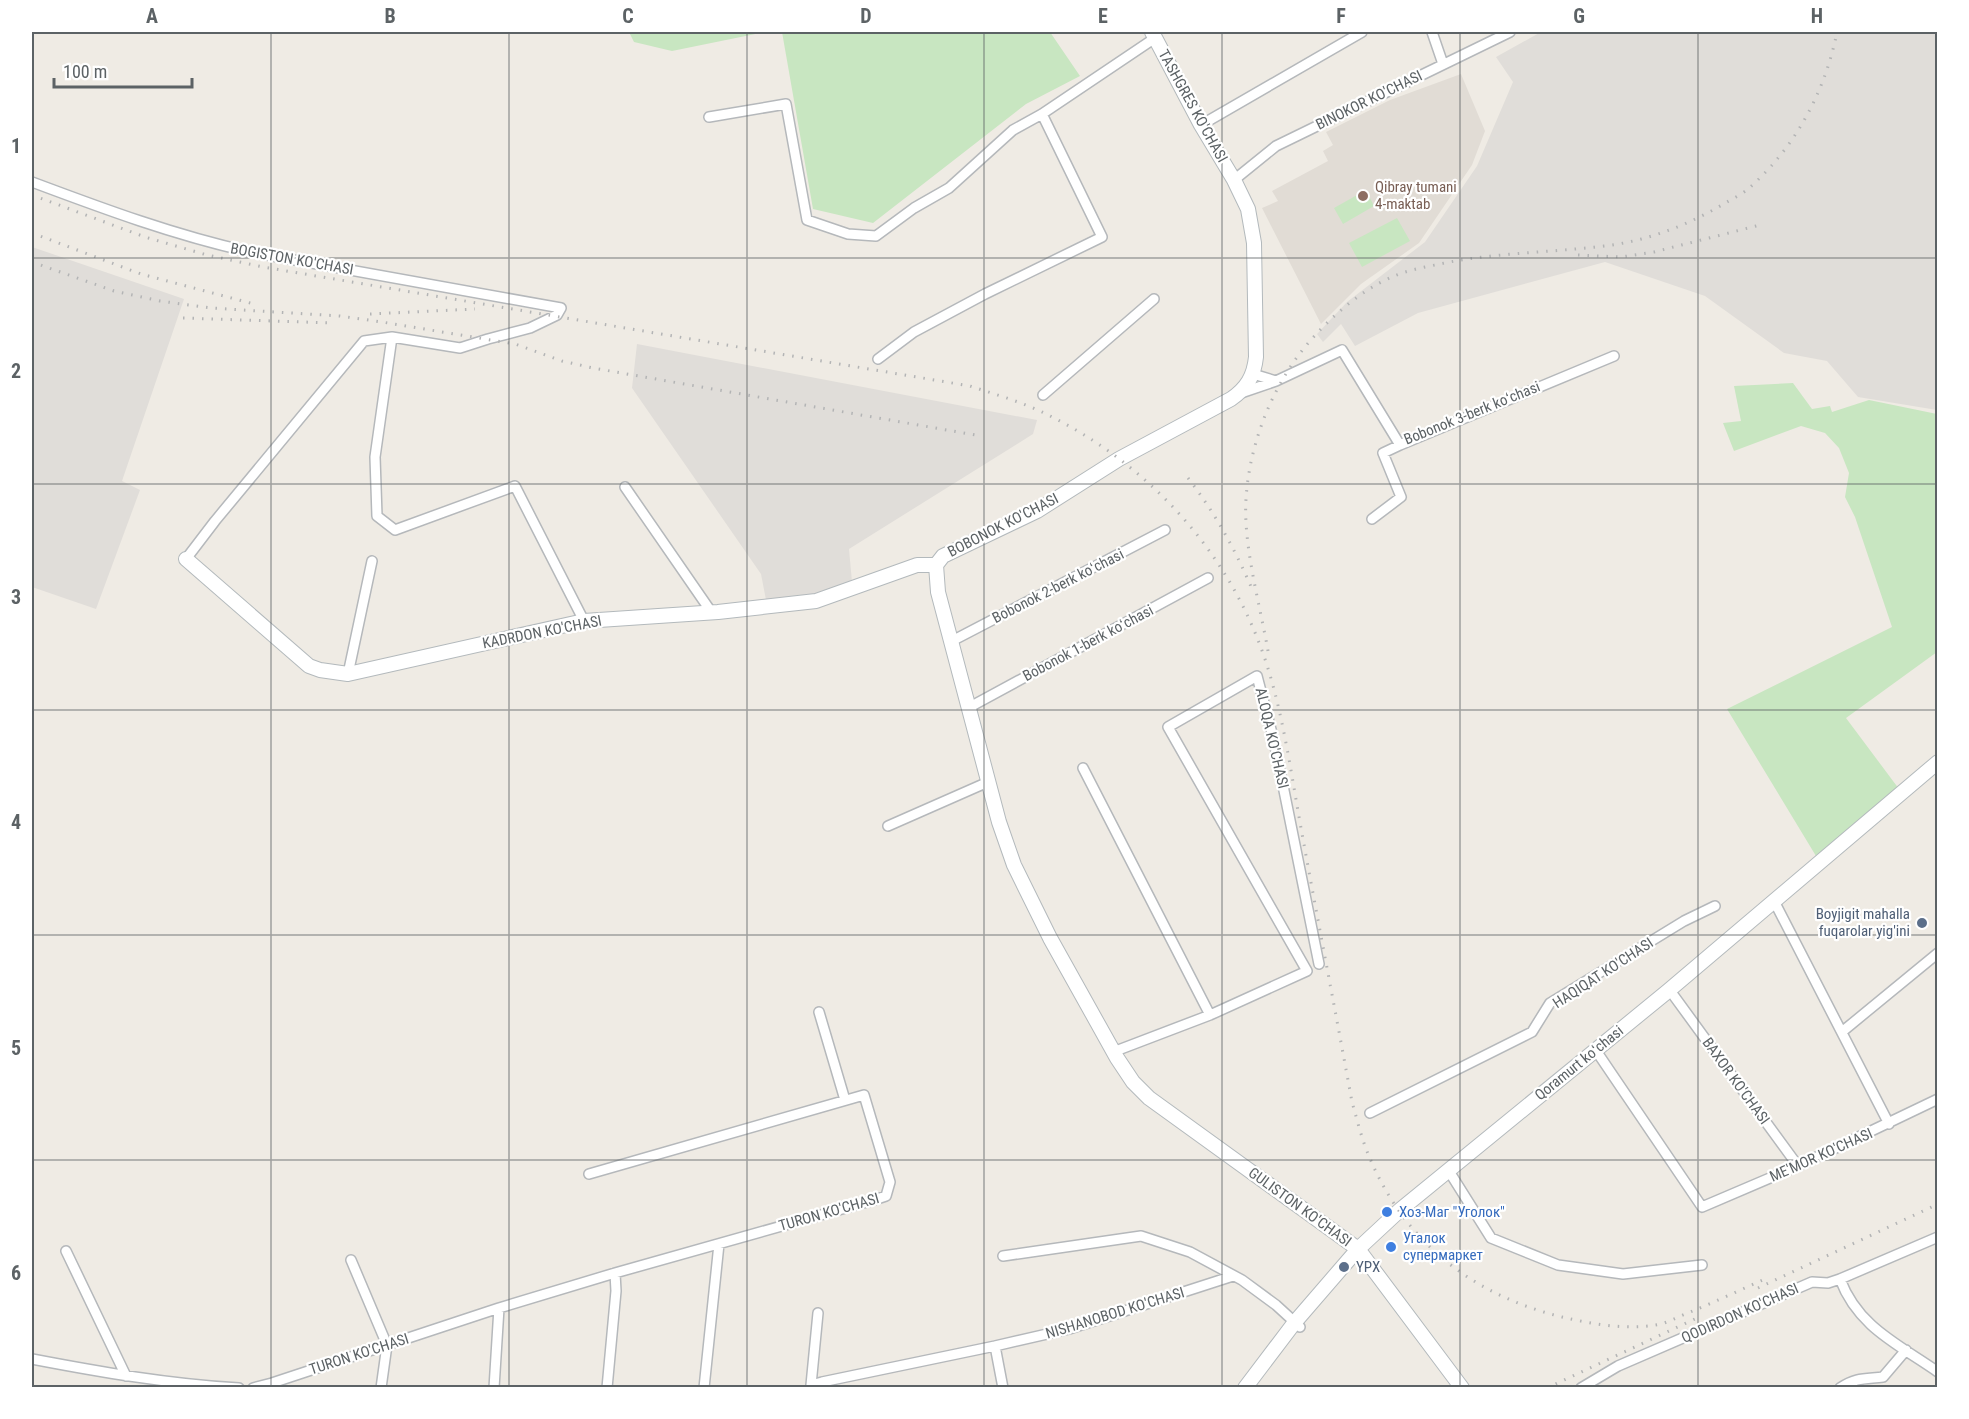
<svg xmlns="http://www.w3.org/2000/svg" width="1969" height="1419" font-family="'Roboto Condensed',sans-serif">
<style>
.industrial{fill:#e0ddd9}
.education{fill:#e1dcd5}
.green{fill:#c8e6c1}
.lines{fill:none;stroke-linecap:round;stroke-linejoin:round}
.street-casing{stroke:#b5b8bb;stroke-width:12}
.secondary-casing{stroke:#b3b9bc;stroke-width:16}
.street{stroke:#fff;stroke-width:9}
.secondary{stroke:#fff;stroke-width:14}
.rail{stroke:#b3b4b5;stroke-width:3;stroke-dasharray:1.5 8;stroke-linecap:butt}
.grid{fill:none;stroke:#5c6265;stroke-width:1.5;stroke-opacity:0.55}
.education-dot{fill:#8d6e63;stroke:#fff;stroke-width:2}
.service-dot{fill:#5c6f8a;stroke:#fff;stroke-width:2}
.shop-dot{fill:#3f7fe0;stroke:#fff;stroke-width:2}
.labels{text-anchor:middle;dominant-baseline:central;stroke-width:4.5;stroke-linejoin:round;paint-order:stroke}
.street-label{font-size:15px;fill:#5c6265;stroke:#fff}
.education-label{font-size:15px;fill:#785e54;stroke:#fff;text-anchor:start}
.service-label{font-size:15px;fill:#4e5e75;stroke:#fff;text-anchor:end}
.shop-label{font-size:15px;fill:#366cbe;stroke:#fff;text-anchor:start}
.neatline{fill:none;stroke:#5c6265;stroke-width:2}
.grid-label{font-size:20px;text-anchor:middle;font-weight:bold;fill:#5c6265}
</style>
<rect width="100%" height="100%" fill="#efebe4"/>
<path class="industrial" d="M1541,32h396v378l-79,-13 -31,-36 -43,-8 -79,-57 -100,-34 -187,51 -63,33 -14,-22 -18,18 -6,-8 30,-32 78,-60 52,-76 36,-84 -17,-25z
M32,247l152,52 -62,182 18,9 -44,119 -64,-22z
M637,344l400,76 -4,14 -184,115 3,33 -37,15 -49,3 -5,-26 -129,-186z"/>
<path class="education" d="M1461,74l24,57 -13,34 -53,78 -58,41 -40,40 -59,-116 16,-7 -6,-10 56,-30 -5,-10 10,-6 -7,-13 64,-32z"/>
<path class="green" d="M629,32h136l-93,19 -38,-9z
M782,32h268l30,44 -54,28 -153,119 -60,-14z
M1366,190l8,16 -31,18 -9,-16z
M1397,218l13,23 -48,26 -13,-24z
M1793,383l19,26 18,-3 2,6 37,-12 68,14v238l-91,66 53,71 -83,67 -89,-147 165,-82 -37,-110 -10,-20 4,-24 -10,-25 -14,-15 -24,-7 -67,25 -11,-28 18,-2 -7,-35z"/>
<g class="lines">
<g class="street-casing">
<path id="street" d="M1432,32l11,32
M709,117l77,-13 21,116 41,14 28,2 38,-28 35,-20 64,-58 29,-16 113,-76
M1201,125l161,-93
M1234,180l42,-34 234,-114
M32,182c72,27 142,53 218,70l311,56 -4,7 -27,13 -42,11 -28,9 -68,-11 -28,4 -149,180 -29,38
M392,337l-17,120 2,59 18,14 120,-44 69,135
M878,359l36,-27 71,-38 117,-57 -60,-123
M1253,374l23,7 66,-31 58,95 214,-89
M1241,393l35,-12
M1043,395l111,-96
M625,487l87,126
M1372,519l29,-22 -18,-44 17,-8
M950,642l215,-112
M348,674l24,-113
M968,708l240,-130
M1083,768l127,247
M888,826l100,-44
M1774,901l115,223
M1674,996l124,170
M819,1012l26,88
M1843,1031l95,-78
M1113,1052l97,-37 97,-44 -139,-244 89,-51 17,65 45,223
M1599,1055l103,152 96,-41 140,-67
M1370,1113l162,-81 18,-29 134,-82 31,-15
M1452,1176l39,62 67,27 65,9 79,-9
M66,1251l60,125
M1003,1256l138,-20 49,16 52,28 34,25 24,22
M351,1260l36,85 -6,43
M1840,1279c18,48 58,65 98,93
M995,1346l74,-17 164,-53
M32,1359c68,13 137,25 207,29
M811,1385l7,-72
M253,1388l19,-5 227,-75 116,-35 259,-73 12,-4 4,-14 -26,-87 -275,79
M494,1388l5,-80
M607,1388l9,-97 -1,-18
M704,1388l15,-144
M811,1388v-3l11,-3 173,-36 8,42
M1581,1388l37,-22 194,-84 16,1 12,-4 98,-42
M1840,1388c16,-11 26,-9 43,-11l23,-27"/>
</g>
<g class="secondary-casing">
<path id="secondary" d="M1152,32l49,93 33,55 14,29 6,34 2,114c-2,19 -9,31 -25,42l-112,60 -82,52 -94,45 -7,9 2,27 61,230 15,43 36,73 67,120 16,24 16,16 209,151 104,139
M186,559l123,107 11,4 28,4 236,-53 134,-9 98,-11 101,-36h19
M1245,1388l50,-66 63,-73 42,-39 268,-219 270,-229"/>
</g>
<use href="#street" class="street"/>
<use href="#secondary" class="secondary"/>
<path class="rail" d="M32,195l113,42 62,18 56,12 707,119c24,8 49,15 72,26 97,46 177,128 216,228 24,60 33,135 45,199 16,88 33,175 49,263 4,14 8,30 13,44 34,91 103,148 197,171 31,7 66,14 99,7 10,-3 19,-8 29,-12 25,-10 50,-22 75,-33
M32,233l109,41 113,30
M1578,255l43,2 33,-5 110,-28
M32,262l82,29 46,10 51,7 129,8 42,6 133,22 47,17 31,7 388,68
M370,314l105,-5
M183,318l150,5
M1188,478c27,35 47,71 64,111
M1268,651c-8,-46 -25,-106 -22,-152 3,-49 21,-99 49,-139 22,-31 61,-68 97,-83 13,-6 28,-9 43,-12 58,-13 118,-12 177,-20 41,-6 80,-22 115,-43 7,-4 15,-8 21,-13 47,-41 77,-97 89,-157
M1758,1288l180,-84
M1547,1388l152,-71"/>
</g>
<path class="grid" d="M271,32v1356M509,32v1356M747,32v1356M984,32v1356M1222,32v1356M1460,32v1356M1698,32v1356M32,258h1906M32,484h1906M32,710h1906M32,935h1906M32,1160h1906"/>
<circle class="education-dot" cx="1363" cy="196" r="6"/>
<g class="service-dot">
<circle cx="1922" cy="923" r="6"/>
<circle cx="1344" cy="1267" r="6"/>
</g>
<g class="shop-dot">
<circle cx="1387" cy="1212" r="6"/>
<circle cx="1391" cy="1247" r="6"/>
</g>
<g class="labels">
<g class="street-label">
<text transform="translate(1369 100) rotate(-26)">BINOKOR KO'CHASI</text>
<text transform="translate(1193 106) rotate(61)">TASHGRES KO'CHASI</text>
<text transform="translate(292 259) rotate(10)">BOGISTON KO'CHASI</text>
<text transform="translate(1472 413) rotate(-22)">Bobonok 3-berk koʻchasi</text>
<text transform="translate(1003 525) rotate(-27)">BOBONOK KO'CHASI</text>
<text transform="translate(1058 586) rotate(-27)">Bobonok 2-berk koʻchasi</text>
<text transform="translate(542 632) rotate(-11)">KADRDON KO'CHASI</text>
<text transform="translate(1088 643) rotate(-28)">Bobonok 1-berk koʻchasi</text>
<text transform="translate(1272 738) rotate(77)">ALOQA KO'CHASI</text>
<text transform="translate(1603 973) rotate(-33)">HAQIQAT KO'CHASI</text>
<text transform="translate(1579 1063) rotate(-39)">Qoramurt koʻchasi</text>
<text transform="translate(1736 1081) rotate(54)">BAXOR KO'CHASI</text>
<text transform="translate(1821 1155) rotate(-24)">ME'MOR KO'CHASI</text>
<text transform="translate(1300 1207) rotate(36)">GULISTON KO'CHASI</text>
<text transform="translate(829 1212) rotate(-16)">TURON KO'CHASI</text>
<text transform="translate(1115 1313) rotate(-17)">NISHANOBOD KO'CHASI</text>
<text transform="translate(1740 1313) rotate(-24)">QODIRDON KO'CHASI</text>
<text transform="translate(359 1354) rotate(-18)">TURON KO'CHASI</text>
</g>
<g class="education-label">
<text x="1375" y="187">Qibray tumani<tspan x="1375" dy="17">4-maktab</tspan></text>
</g>
<g class="service-label">
<text x="1910" y="914">Boyjigit mahalla<tspan x="1910" dy="17">fuqarolar yig'ini</tspan></text>
<text x="1356" y="1267" text-anchor="start">YPX</text>
</g>
<g class="shop-label">
<text x="1399" y="1212">Хоз-Маг "Уголок"</text>
<text x="1403" y="1238">Угалок<tspan x="1403" dy="17">супермаркет</tspan></text>
</g>
</g>
<rect width="1969" height="1419" fill="none" stroke="#ffffff" stroke-width="66"/>
<path d="M54 78v9h138v-9" fill="none" stroke="#5c6265" stroke-width="3"/>
<text x="63" y="78" font-size="18" fill="#5c6265" stroke="#ffffff" stroke-width="4.5" paint-order="stroke">100 m</text>
<rect x="33" y="33" width="1903" height="1353" class="neatline"/>
<g class="grid-label">
<text x="152" y="23">A</text>
<text x="390" y="23">B</text>
<text x="628" y="23">C</text>
<text x="866" y="23">D</text>
<text x="1103" y="23">E</text>
<text x="1341" y="23">F</text>
<text x="1579" y="23">G</text>
<text x="1817" y="23">H</text>
<text x="16" y="153">1</text>
<text x="16" y="378">2</text>
<text x="16" y="604">3</text>
<text x="16" y="829">4</text>
<text x="16" y="1055">5</text>
<text x="16" y="1280">6</text>
</g>
</svg>
